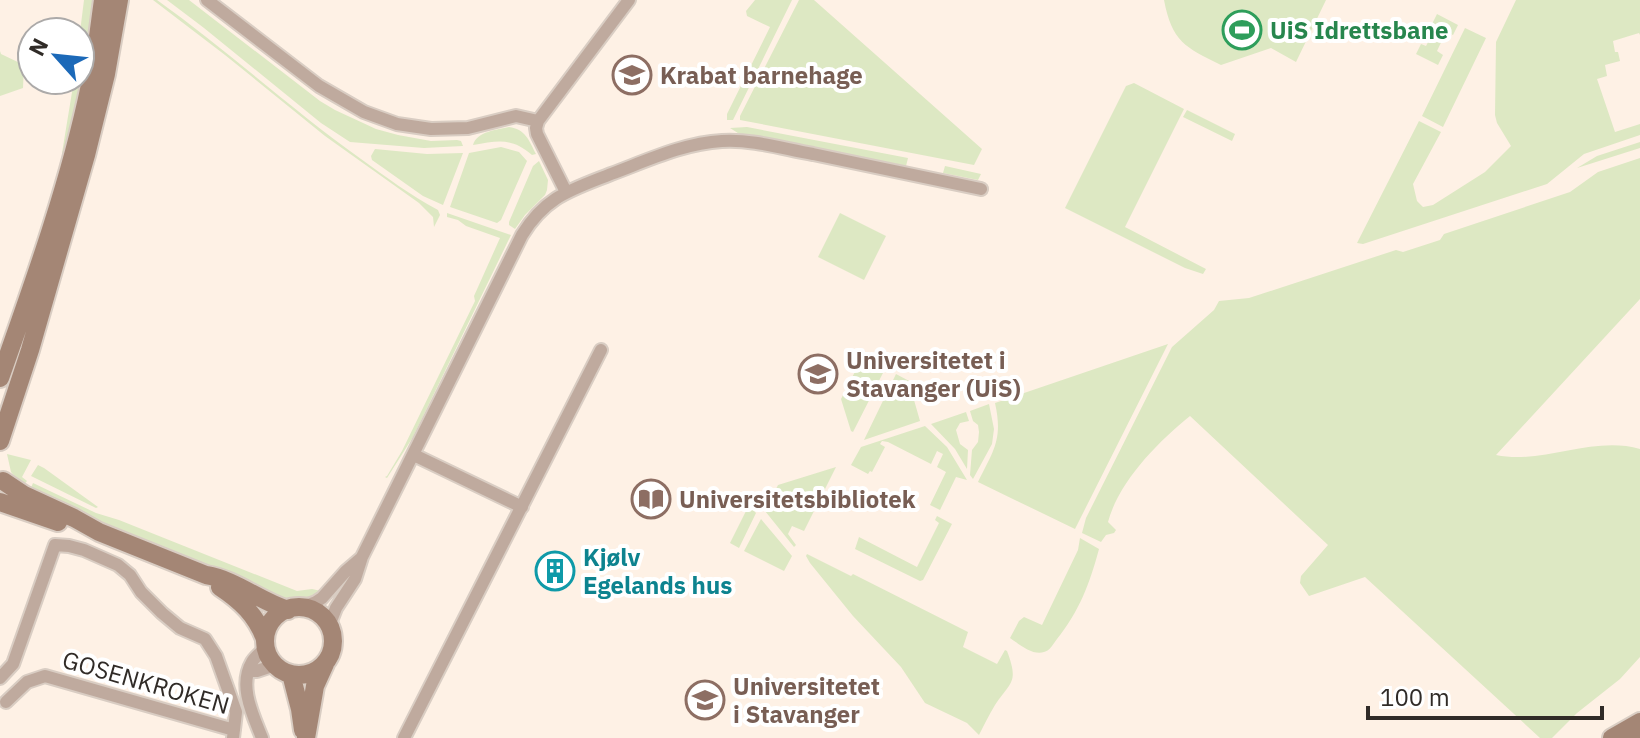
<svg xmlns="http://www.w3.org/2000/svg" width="1640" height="738" font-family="'IBM Plex Sans',sans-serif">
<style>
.green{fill:#dde8c3}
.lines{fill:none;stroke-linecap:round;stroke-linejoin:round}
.minor-casing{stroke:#d9cdc3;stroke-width:16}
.secondary-casing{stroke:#d9cdc3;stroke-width:22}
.minor{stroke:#bfaa9e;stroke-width:12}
.secondary{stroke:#a48675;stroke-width:18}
.labels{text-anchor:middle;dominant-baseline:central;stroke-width:8;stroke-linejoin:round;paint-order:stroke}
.leisure-label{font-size:24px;font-weight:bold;fill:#27864d;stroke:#fff;text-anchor:start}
.education-label{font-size:24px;font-weight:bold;fill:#785e54;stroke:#fff;text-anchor:start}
.culture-label{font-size:24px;font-weight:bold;fill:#0d838f;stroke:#fff;text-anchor:start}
.street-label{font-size:24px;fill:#302b27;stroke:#fff}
</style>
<rect width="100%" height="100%" fill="#fef1e5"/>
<path class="green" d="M84,0h12l-8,70 -26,93v-10l12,-73h6v-48z
M153,0h4c70,50 134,109 204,159 25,18 49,36 77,51l2,5 -6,12 -1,-10 -14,-14 -94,-67 -100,-81z
M167,0h22l131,101 15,9 41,19 22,6 33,6 26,-1 4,1 2,5 -39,2 -74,-6 -29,-19 -117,-95z
M755,0h37l-59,120h-6v-6l43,-87 -23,-11 -1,-5z
M799,0h15l168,149 -8,16 -234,-45v-4z
M1164,0h162l-30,62 -25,-14 -50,17c-36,-18 -49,-23 -57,-65z
M1516,0h124v35l-1,-2 -26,8 2,11h3l2,9 -15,4 2,11 -10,3 18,53 25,-8v11l-56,19 -37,30 -184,60 -6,-1 62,-122 22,11 -28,52 4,17 6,6 10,-2 52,-33 26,-26 -14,-23 -2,-8 1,-73z
M1437,14l21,11 -5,10 -7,-3 -9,19 6,4 -5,10 -22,-11 5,-10 5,2 10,-19 -4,-3z
M1465,28l21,10 -43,89 -21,-11z
M0,51l1,3 23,11 -1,23 -23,8z
M1134,83l50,26 -59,118 81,42 -3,5 -18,-6 -120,-60 61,-122z
M1187,110l48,24 -3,7 -49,-24z
M509,127c16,2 20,13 27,27l-4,1c-21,-18 -34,-14 -59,-10 4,-14 24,-15 36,-18z
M747,127l161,31 -2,8 -140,-28 -25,-3 -11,-7z
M1640,142v6l-63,20 20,-12z
M501,147l18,5 8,9 -26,59 -4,3 -47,-16 19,-54z
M375,149l52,5 36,-1 -20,52 -20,-9 -51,-36 -1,-4z
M1640,158v141l-144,156c47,10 97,-20 144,-6v208l-20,22 -43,34 -25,25h-12l-175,-161 -56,19 -9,-13 1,-7 27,-31 -138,-129c-32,26 -71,65 -82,106l8,8 -2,3 -8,2 -5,7 -19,-9 4,-15 86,-171 42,-37 5,-9 30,-3 147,-48 7,2 37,-12 4,-6 126,-42 28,-20z
M539,161l9,19 -1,10 -2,5 -20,20 -10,14 -6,-4v-3l24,-56z
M945,166l36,8 -3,6 -35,-7z
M447,213l64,22 -98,202 -26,41 -2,-1 2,-1 15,-25 73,-150 -1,-5 26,-58 -34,-12 -8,-6 -11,-3z
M840,213l46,23 -22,44 -46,-23z
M1168,344l-93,185 -97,-47c16,-32 25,-43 17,-79z
M862,358l23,11 -32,63 -2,-1 -10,-32z
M896,374l15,8 -1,4 10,35 -56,19z
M989,404l5,25 -2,15 -19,35 -3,-4 2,-25 6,-8 1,-10 -1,-7 -5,-4 -3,-10z
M966,412l3,9 -9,2 -4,7 4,14 8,6 -1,19 -12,-20 -24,-25z
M925,426l22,21 20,33 -11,-3 -16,33 -10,-5 16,-33 -9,-5 6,-13 -6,-3 -6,13 -43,-22 -6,-1 -2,3 5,3 -13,25 -2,-1 -2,3 -17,-9 10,-18z
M7,454l24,6 -9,17 5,4 -4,5 -12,-14z
M38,465l6,3 54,39 -2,1 -65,-32z
M836,467l-32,64 -12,-5 -4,8 8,11 -2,2 -29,-36 13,-26z
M33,483l63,30 23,7 178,71 15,-2 9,2c-13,9 -27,11 -42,8 -21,-5 -41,-20 -61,-29 -62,-28 -127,-49 -188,-80z
M749,505l7,8 -17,35 -9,-5z
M937,516l15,8 -29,56 -3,1 -65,-32 4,-12 58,30 22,-44 -4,-3z
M761,519l31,37 -8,15 -40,-20z
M1080,538l19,11c-9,34 -20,63 -42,90 -4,5 -7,12 -13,13 -11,4 -25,-8 -34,-14l9,-17 5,-4 18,8 36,-75z
M807,554l44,22 2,-2 115,58 -5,15 34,17 8,-14 2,1c12,32 4,30 -12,54 -6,10 -11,20 -16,30l-12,-12 -42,-20 -24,-36 -48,-51 -43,-53 -4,-7z"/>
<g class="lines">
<g class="minor-casing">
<path id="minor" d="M207,0l112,86 45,26 33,12 34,5 37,-1 48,-12 22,5 91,-121
M538,121l-2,7 1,6 29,58
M414,455l108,52
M300,608l16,-6 6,-4 24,-27 14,-12
M329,626l7,-18 19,-29 7,-22 160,-322c24,-39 49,-45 89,-61 35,-13 73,-31 111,-33 30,-2 62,8 91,13 56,12 112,23 168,35
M249,671h8l18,-6
M0,678l13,-14 42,-119 14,1 15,4 34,15 12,10 11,17 21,21 18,15 25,11 11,17 20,56 -3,26
M6,702l21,-20 18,-6 189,54
M262,738c-9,-23 -24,-52 -10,-76 3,-5 9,-10 14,-14
M404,738l197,-388"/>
</g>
<g class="secondary-casing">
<path id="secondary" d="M0,378c34,-96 69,-193 90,-293 6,-28 9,-57 13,-85
M0,441l30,-91 56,-195 20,-81 13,-74
M3,481l21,14 50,23 25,14 107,43c30,5 53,26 82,35
M0,502l58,20
M220,587c21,14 36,28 45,52
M265 641a34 34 0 1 1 68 0a34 34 0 1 1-68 0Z
M291,674l9,35 3,21
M306,738l9,-52 10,-22
M1612,738l28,-16
M1638,738l2,-1"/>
</g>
<use href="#minor" class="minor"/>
<use href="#secondary" class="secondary"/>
</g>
<defs>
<g id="stadium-ring" transform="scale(2)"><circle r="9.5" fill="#fff" stroke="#2e9e5b" stroke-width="1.5"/><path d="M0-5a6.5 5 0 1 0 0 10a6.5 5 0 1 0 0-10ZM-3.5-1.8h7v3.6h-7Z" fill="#2e9e5b"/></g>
<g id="school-ring" transform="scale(2)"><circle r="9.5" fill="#fff" stroke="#8d6e63" stroke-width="1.5"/><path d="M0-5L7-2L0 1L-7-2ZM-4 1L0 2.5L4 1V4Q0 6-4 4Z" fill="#8d6e63"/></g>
<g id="university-ring" transform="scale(2)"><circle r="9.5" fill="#fff" stroke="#8d6e63" stroke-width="1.5"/><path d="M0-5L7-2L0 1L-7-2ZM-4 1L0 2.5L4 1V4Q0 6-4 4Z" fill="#8d6e63"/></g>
<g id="library-ring" transform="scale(2)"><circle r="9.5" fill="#fff" stroke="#8d6e63" stroke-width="1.5"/><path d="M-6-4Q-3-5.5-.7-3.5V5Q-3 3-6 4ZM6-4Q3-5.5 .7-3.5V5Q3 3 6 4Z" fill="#8d6e63"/></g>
<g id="building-ring" transform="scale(2)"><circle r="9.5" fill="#fff" stroke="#0f9aa8" stroke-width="1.5"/><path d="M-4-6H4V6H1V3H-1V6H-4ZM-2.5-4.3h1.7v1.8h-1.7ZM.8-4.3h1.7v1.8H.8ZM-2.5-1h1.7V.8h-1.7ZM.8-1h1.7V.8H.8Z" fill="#0f9aa8"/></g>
</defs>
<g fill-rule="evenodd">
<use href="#stadium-ring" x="1242" y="30"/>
<use href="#school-ring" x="632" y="75"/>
<use href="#university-ring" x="818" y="374"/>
<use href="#library-ring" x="651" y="499"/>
<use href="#building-ring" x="555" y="571"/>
<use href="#university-ring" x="705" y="700"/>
</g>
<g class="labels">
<g class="leisure-label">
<text x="1270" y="30">UiS Idrettsbane</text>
</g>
<g class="education-label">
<text x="660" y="75">Krabat barnehage</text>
<text x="846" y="360">Universitetet i<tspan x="846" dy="28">Stavanger (UiS)</tspan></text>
<text x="679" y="499">Universitetsbibliotek</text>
<text x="733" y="686">Universitetet<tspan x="733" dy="28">i Stavanger</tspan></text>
</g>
<g class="culture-label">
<text x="583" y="557">Kjølv<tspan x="583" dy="28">Egelands hus</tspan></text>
</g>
<g class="street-label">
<text transform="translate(146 682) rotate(16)">GOSENKROKEN</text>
</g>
</g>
<g transform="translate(56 56) rotate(297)"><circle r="38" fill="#ffffff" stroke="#acaaa9" stroke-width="2"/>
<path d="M0-6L14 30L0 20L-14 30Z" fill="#1c69b8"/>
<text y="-12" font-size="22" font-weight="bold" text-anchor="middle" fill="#302b27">N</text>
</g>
<path d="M1368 706v12h234v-12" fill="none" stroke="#302b27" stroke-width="4"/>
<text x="1380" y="706" font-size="24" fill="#302b27" stroke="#ffffff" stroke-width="6" paint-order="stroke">100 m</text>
</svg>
